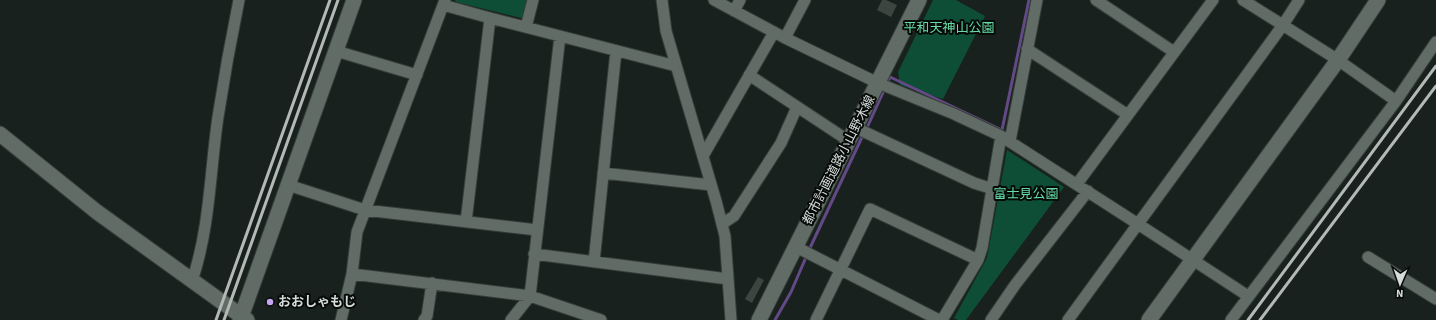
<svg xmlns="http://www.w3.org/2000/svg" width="1436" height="320" font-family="'Source Sans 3','Noto Sans JP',sans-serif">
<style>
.green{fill:#0e4e36}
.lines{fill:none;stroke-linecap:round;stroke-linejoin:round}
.stream{stroke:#634986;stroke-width:3}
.building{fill:#3c4641}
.street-casing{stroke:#363d39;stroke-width:13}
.secondary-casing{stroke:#363d39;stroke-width:17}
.street{stroke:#616c66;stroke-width:11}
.secondary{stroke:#616c66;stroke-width:15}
.rail{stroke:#b2b9b6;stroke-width:3}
.poi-dot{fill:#c5a7f1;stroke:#060a08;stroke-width:1.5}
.labels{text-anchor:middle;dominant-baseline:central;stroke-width:4;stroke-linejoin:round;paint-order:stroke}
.park-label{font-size:13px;fill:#66dba7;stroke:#060a08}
.street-label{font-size:13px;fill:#d6dcd9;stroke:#060a08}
.poi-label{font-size:13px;font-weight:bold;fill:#d6dcd9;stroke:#060a08;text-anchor:start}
</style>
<rect width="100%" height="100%" fill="#18211d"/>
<path class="green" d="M455,0h74l-4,19 -69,-17z
M933,0h23l29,16 -42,83 -43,-14 -2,-13z
M1007,150l57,37 -98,133h-8l-4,-2 33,-60z"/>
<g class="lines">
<path class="stream" d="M866,130l24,-53 112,53 27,-130
M809,250l54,-115
M775,320l16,-28 16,-37"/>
</g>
<path class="building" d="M882,0h4l11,5 -6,12 -14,-7z
M758,277l6,3 -12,23 -7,-4z"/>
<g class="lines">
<g class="street-casing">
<path id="street" d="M662,0l4,31 50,170 9,35 6,84
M714,0l71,38 93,45 76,31 47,22 137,88 110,72
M1096,0l78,52
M1243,0l95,60 58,41
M443,5l47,13 186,48
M734,11l6,-11
M526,27l7,-27
M785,38l20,-38
M1027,49l101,66
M336,51l81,24
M749,75l100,66
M856,128l118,55 19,6
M1010,141l27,-141
M703,156l71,-124
M603,173l108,12
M1077,184l136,-184
M288,185l77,25 172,20
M466,222l24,-204
M722,224l12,-8 47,-73 16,-36
M796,247l143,73
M534,254l194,25
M1368,257l68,42
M594,262l22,-211
M352,274l178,22 71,24
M192,281c18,-53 18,-110 26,-164 6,-39 13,-78 21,-117
M341,320l11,-46 5,-42 88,-232
M424,320l3,-4 5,-33
M511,320l19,-24 30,-260
M816,320l54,-111 108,51
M942,320l36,-60 4,-12 19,-112
M991,320l24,-35 73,-94
M1068,320l215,-295 16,-25
M1231,320l165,-219 40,-59"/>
</g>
<g class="secondary-casing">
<path id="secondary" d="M0,134l97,78 150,108
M240,320l114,-320
M759,320l160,-320
M1149,320l189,-260 40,-60"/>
</g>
<use href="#street" class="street"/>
<use href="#secondary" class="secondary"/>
<path class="rail" d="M216,320l114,-320
M224,320l114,-320
M1248,320l188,-254
M1260,320l176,-234"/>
</g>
<circle class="poi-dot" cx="270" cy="302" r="4"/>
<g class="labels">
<g class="park-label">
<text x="949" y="28">平和天神山公園</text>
<text x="1026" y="194">富士見公園</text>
</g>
<g class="street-label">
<text transform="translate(839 160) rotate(-63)">都市計画道路小山野木線</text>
</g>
<g class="poi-label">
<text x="278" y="302">おおしゃもじ</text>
</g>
</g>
<g transform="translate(1400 284) rotate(182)" stroke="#060a08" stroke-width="3" paint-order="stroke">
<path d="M0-3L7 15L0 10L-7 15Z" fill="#d6dcd9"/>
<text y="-6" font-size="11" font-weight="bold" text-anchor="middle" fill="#d6dcd9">N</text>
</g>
</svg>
